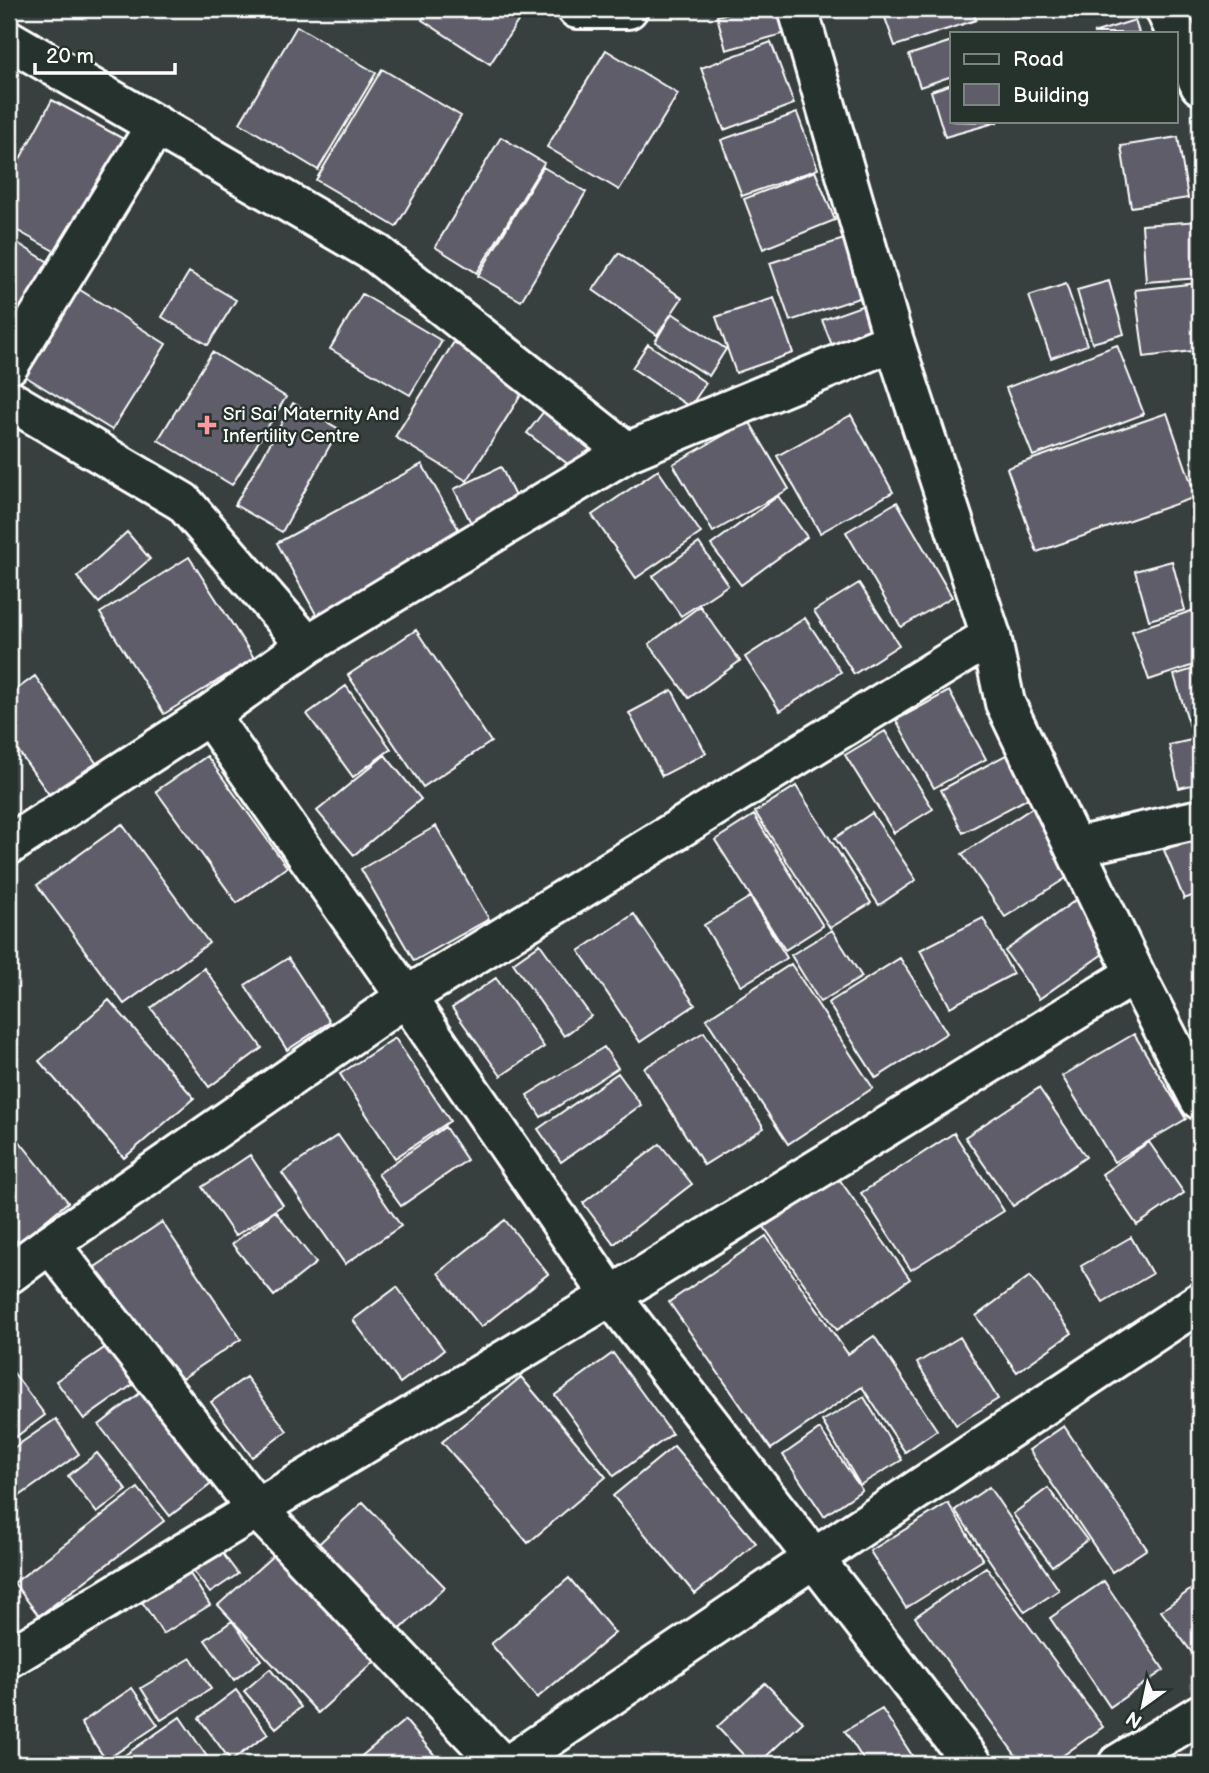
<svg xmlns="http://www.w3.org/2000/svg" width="1209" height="1773" font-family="'Balsamiq Sans',sans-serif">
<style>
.building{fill:#5f5d69;stroke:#fff;stroke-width:2}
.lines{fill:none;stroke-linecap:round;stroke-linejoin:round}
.minor-casing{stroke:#fff;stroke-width:44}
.minor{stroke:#26332d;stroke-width:38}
.poi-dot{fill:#ff9aa2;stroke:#26332d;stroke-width:2.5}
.labels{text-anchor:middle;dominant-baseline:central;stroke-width:5;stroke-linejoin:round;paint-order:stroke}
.poi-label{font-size:19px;fill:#fff;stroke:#26332d;text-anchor:start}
</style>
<rect width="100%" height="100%" fill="#37403f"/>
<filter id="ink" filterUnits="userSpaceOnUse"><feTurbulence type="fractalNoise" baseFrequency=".0143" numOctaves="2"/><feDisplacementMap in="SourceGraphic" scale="14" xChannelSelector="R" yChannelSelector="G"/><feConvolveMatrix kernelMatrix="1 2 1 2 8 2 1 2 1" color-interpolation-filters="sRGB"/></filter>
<g filter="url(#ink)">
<path class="building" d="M429,9h97l-36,55 -68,-44z
M745,9h42l6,22 -67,19 -9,-34z
M882,9h90l4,11 -81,26z
M1135,20l4,13h-46z
M297,26l79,47 -58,97 -78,-47z
M952,41v35l-32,11 -11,-32z
M771,42l23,62 -70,26 -23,-62z
M606,50l72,44 -59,96 -72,-43z
M382,69l79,47 -65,111 -80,-47z
M952,84v37l46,1 -53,15 -14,-46z
M52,100l77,42 -64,115 -56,-31v-47z
M797,113l21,56 -76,27 -21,-56z
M501,137l43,26 -67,110 -42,-26z
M1178,137l10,61 -57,9 -10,-61z
M543,167l43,25 -65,109 -43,-25z
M815,171l20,49 -72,29 -19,-50z
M1200,221v57l-54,4 -4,-57z
M9,238l51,31 -51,83z
M847,238l21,57 -78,26 -20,-58z
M619,253l63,45 -25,37 -64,-45z
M189,272l47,28 -28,45 -46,-28z
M1109,281l15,53 -32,9 -15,-53z
M69,283l97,61 -54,86 -97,-60z
M1197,283l3,26v41l-56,7 -9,-67z
M1066,284l21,61 -36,13 -22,-62z
M362,294l80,47 -32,54 -80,-46z
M774,298l19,55 -57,20 -20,-56z
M878,300l8,32 -52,18 -12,-30z
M672,313l54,36 -17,27 -54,-34z
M454,342l72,45 -59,94 -72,-44z
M648,344l58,39 -16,24 -58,-39z
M1117,345l27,69 -111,42 -27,-68z
M212,352l74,45 -54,88 -74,-45z
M552,401l54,41 -25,32 -54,-41z
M293,403l46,26 -57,103 -47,-27z
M1200,408v59l-6,-58z
M1167,413l29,84 -159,55 -30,-84z
M851,415l42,77 -73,41 -43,-77z
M749,421l40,68 -76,43 -40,-68z
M422,464l42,75 -146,79 -41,-75z
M501,467l19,40 -46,22 -20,-40z
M658,470l43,63 -65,45 -44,-63z
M778,496l29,41 -66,48 -30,-40z
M897,502l55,95 -51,30 -55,-95z
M127,532l23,27 -51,44 -22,-26z
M699,543l29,42 -47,31 -28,-40z
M189,557l65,101 -90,56 -64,-101z
M1172,561l13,49 -36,10 -14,-49z
M859,583l40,62 -45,29 -40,-63z
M700,606l40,55 -51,37 -40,-54z
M1200,608v55l-51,17 -17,-49z
M805,618l36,54 -61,39 -35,-54z
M416,630l75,112 -68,45 -75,-112z
M1200,667v60l-9,3 -17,-55z
M35,676l64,91 -46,33 -44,-62v-43z
M346,686l45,63 -38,28 -46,-63z
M672,690l34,63 -44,23 -33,-63z
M949,691l37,68 -52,29 -38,-68z
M885,731l48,78 -39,24 -49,-78z
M1200,738v45l-21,5 -10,-43z
M1015,750l23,43 -75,40 -22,-43z
M385,755l36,44 -67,56 -37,-44z
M207,756l80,111 -50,36 -81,-112z
M796,786l75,117 -41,25 -75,-116z
M1041,802l33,71 -69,44 -43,-63z
M872,813l44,67 -37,25 -44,-67z
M754,815l69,111 -38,24 -70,-110z
M122,824l87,119 -85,61 -87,-119z
M436,826l53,93 -75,42 -53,-92z
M1200,835v58l-16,6 -20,-49z
M750,897l37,61 -46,28 -37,-61z
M1080,897l34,49 -75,53 -34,-48z
M634,914l61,91 -55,37 -61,-91z
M983,918l30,56 -63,33 -30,-57z
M832,930l30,47 -42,25 -29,-47z
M540,944l51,72 -27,20 -51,-73z
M288,958l42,64 -43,28 -42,-65z
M900,958l47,75 -71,45 -48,-75z
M791,964l82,124 -85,56 -82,-125z
M204,968l58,80 -53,39 -58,-79z
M496,978l48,69 -43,29 -49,-68z
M109,1000l85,98 -70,60 -85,-97z
M704,1032l60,96 -60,37 -60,-97z
M1134,1034l52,85 -72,43 -52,-86z
M395,1038l55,83 -55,37 -55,-84z
M604,1047l14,21 -77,49 -14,-22z
M618,1073l23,32 -80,57 -23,-33z
M1039,1088l47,69 -73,49 -48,-69z
M445,1127l22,33 -66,46 -23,-32z
M9,1128l59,74 -50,41 -9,-11z
M954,1133l50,78 -93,59 -50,-77z
M338,1135l63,91 -56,38 -63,-91z
M1149,1142l35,51 -47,32 -35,-51z
M660,1144l32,40 -78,60 -31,-41z
M250,1155l33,50 -48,31 -33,-49z
M837,1176l73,103 -73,51 -73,-103z
M275,1211l41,52 -42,33 -42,-52z
M505,1220l43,54 -67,53 -43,-54z
M162,1222l79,117 -76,51 -79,-117z
M766,1236l82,118 26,-18 63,94 -32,22 -43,-65 -91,62 -102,-147z
M1131,1237l21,37 -49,29 -22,-37z
M1030,1276l42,57 -55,39 -41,-56z
M397,1287l47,63 -44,33 -47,-63z
M960,1337l38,62 -42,26 -39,-62z
M119,1338l26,38 -61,43 -28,-38z
M613,1353l59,81 -58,42 -59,-81z
M10,1368l35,47 -36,27v-73z
M246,1377l41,54 -35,26 -41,-55z
M521,1377l85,100 -78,66 -86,-101z
M153,1383l71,91 -54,42 -71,-91z
M864,1397l38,63 -42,25 -38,-64z
M56,1419l23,35 -61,43 -9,-14v-32z
M1064,1426l83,123 -35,23 -83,-122z
M820,1429l42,61 -38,26 -41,-61z
M674,1446l82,97 -61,51 -82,-98z
M97,1453l30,37 -30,23 -29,-37z
M989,1487l70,103 -34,22 -70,-102z
M138,1488l26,33 -125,95 -25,-33z
M1048,1488l39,52 -35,26 -39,-52z
M363,1502l82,85 -56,53 -82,-85z
M948,1503l35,57 -77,48 -36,-57z
M286,1544l99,108 -67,61 -100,-108z
M221,1551l17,23 -28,19 -17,-22z
M185,1566l25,39 -47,29 -24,-37z
M986,1567l117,160 -52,37h-29l-107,-147z
M569,1578l46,55 -78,65 -46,-54z
M1104,1581l60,89 -54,37 -60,-89z
M1200,1583v66l-7,5 -32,-43z
M232,1621l29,39 -27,20 -29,-40z
M191,1658l20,31 -50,31 -20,-32z
M270,1669l31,38 -25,21 -32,-37z
M765,1683l38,39 -45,42h-6l-35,-37z
M132,1688l26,37 -52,35 -25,-37z
M236,1690l32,44 -37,27 -32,-43z
M882,1709l33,51 -7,4h-42l-21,-33z
M180,1717l32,47h-100z
M405,1720l37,44h-90z"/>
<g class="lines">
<g class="minor-casing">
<path id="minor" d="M577,9h51
M798,9l96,332 97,295 14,67 130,271 65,126
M1165,9l35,76
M9,40l368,214 250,198
M9,365l147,-240
M9,400l174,102 124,143
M209,715l197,282 205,299 362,468
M9,845l200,-130 98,-70 320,-193 267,-111
M1075,847l125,-28
M9,1274l41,-30
M9,1658l602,-362 524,-322
M501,1764l-244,-255 -207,-265 356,-247 585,-361
M510,1764l303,-205 387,-257
M1118,1764l82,-50"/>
</g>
<use href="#minor" class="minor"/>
</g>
</g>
<path class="poi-dot" d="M203.5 414.5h7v7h7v7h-7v7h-7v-7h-7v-7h7z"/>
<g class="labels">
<g class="poi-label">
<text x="223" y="414">Sri Sai Maternity And<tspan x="223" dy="22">Infertility Centre</tspan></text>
</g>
</g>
<rect width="1209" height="1773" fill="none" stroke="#26332d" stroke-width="35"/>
<rect x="18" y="18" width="1174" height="1738" fill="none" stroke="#fff" stroke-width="2.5" filter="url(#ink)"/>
<rect x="950" y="32" width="228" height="91" fill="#26332d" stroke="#7d8581" stroke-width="2"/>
<rect x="964" y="54" width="35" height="10" fill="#26332d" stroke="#7d8581" stroke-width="2"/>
<text x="1013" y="66" font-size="21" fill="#ffffff">Road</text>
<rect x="964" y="84" width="35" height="21" fill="#5f5d69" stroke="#7d8581" stroke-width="2"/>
<text x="1013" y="102" font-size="21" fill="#ffffff">Building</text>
<g transform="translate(1143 1706) rotate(213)" stroke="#26332d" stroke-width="5" paint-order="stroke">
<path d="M0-5L12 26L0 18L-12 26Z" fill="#ffffff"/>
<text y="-10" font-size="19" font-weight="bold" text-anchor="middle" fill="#ffffff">N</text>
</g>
<path d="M35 63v10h140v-10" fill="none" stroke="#ffffff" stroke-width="3.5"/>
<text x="46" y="63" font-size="21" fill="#ffffff" stroke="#26332d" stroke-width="5" paint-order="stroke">20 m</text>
</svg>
